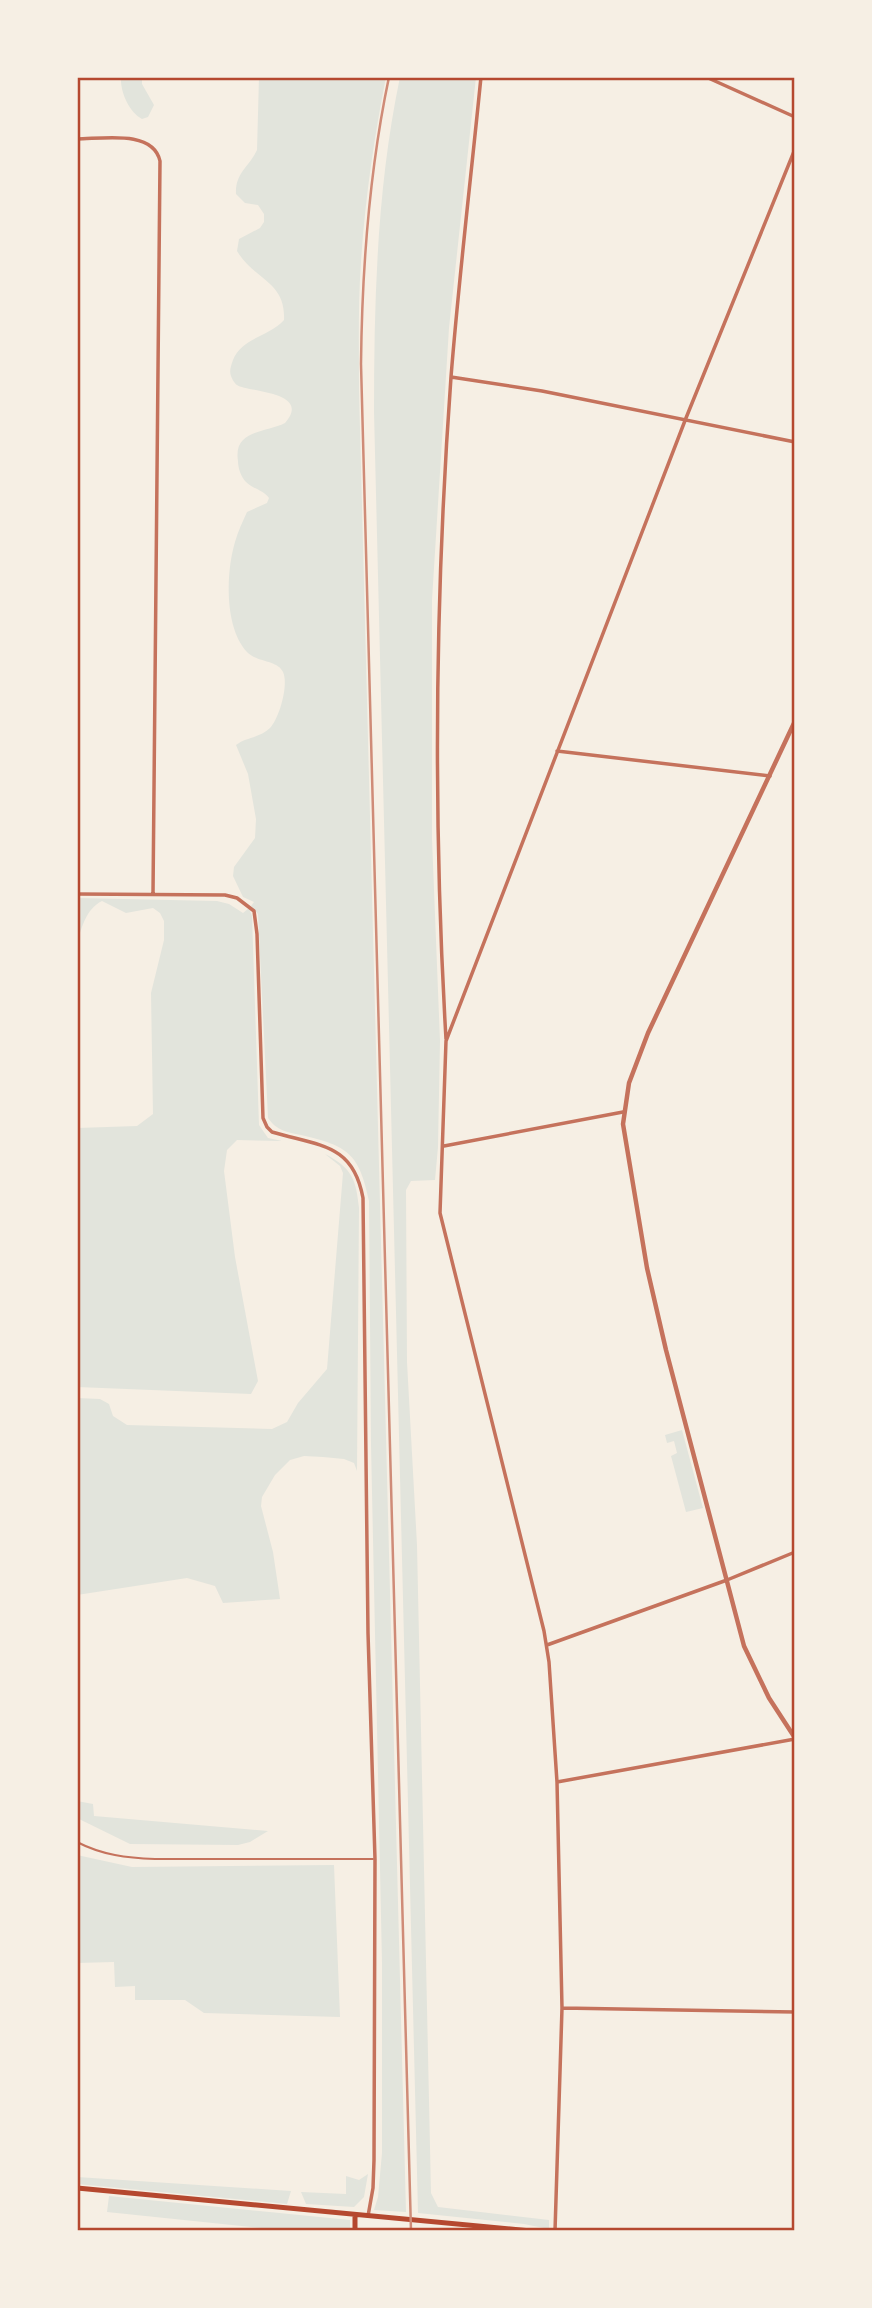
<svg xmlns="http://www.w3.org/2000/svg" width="872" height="2308" font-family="Helvetica,sans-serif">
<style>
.green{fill:#e2e4dc}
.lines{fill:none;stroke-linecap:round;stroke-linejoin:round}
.service{stroke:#c5725c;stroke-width:2}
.minor{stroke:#c5725c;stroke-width:3.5}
.tertiary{stroke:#c5725c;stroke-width:4.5}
.secondary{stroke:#b5482f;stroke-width:5}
.rail{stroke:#cf8b77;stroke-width:2.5}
.neatline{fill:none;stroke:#b5482f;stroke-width:2.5}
</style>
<rect width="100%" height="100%" fill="#f6efe4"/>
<path class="green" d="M121,77h21v7l12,21 -6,12 -6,2c-13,-7 -22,-27 -21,-42z
M259,77h127c-12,61 -21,123 -25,185 -3,43 -2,86 -2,128l47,1822 -32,-2 4,-13 4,-44v-190l-11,-518 -2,-244c-10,-48 -21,-55 -68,-66 -14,-3 -24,-4 -33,-17l-10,-204 -7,-8 3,-4 -11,-5 -10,-21 1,-9 21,-29 1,-19 -8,-45 -12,-29c10,-8 24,-7 34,-17 9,-9 19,-43 13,-56 -5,-12 -27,-10 -36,-20 -23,-25 -21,-80 -12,-110 3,-11 8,-21 12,-30l20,-9 2,-5c-6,-8 -16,-9 -23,-16 -5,-5 -8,-14 -8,-21 -5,-31 27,-28 47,-38 28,-32 -39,-31 -48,-38 -2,-1 -5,-6 -6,-9 -2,-5 0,-10 2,-16 9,-23 36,-23 51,-40 2,-39 -30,-40 -47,-69l2,-12 21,-11 4,-6v-8l-6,-9 -13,-2 -9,-9c-1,-21 13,-27 21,-44z
M400,77h76l-27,251 -17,272v239l8,202 -2,106 -3,33 -24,1 -5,9 1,172 10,183 14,648 7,14 111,13v9l-25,-5 -106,-11 -44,-1801c0,-113 3,-225 26,-335z
M77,898l140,3 12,3 14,9 6,-5 3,8 7,209 9,13 14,3 -45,-1 -10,10 -3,21 11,86 23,124 -7,13 -174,-7v-259l60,-2 16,-12 -2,-121 13,-53v-19l-4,-8 -7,-5 -27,5 -24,-12c-16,8 -20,26 -25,42z
M325,1154c27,14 31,25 34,54l-2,263 -3,-8 -10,-4 -21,-2 -19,-1 -14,4 -15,15 -13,22 -1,9 12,46 7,47 -57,4 -8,-17 -28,-8 -110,17v-197l23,1 9,5 4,12 14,9 145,4 15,-7 11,-19 29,-34 16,-196 -3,-7z
M682,1430l21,78 -17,4 -15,-56 6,-3 -3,-12 -7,2 -2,-8z
M77,1801l16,3 1,12 174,15 -18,11 -12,3 -108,-1 -53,-26z
M77,1855l55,12 202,-2 6,152 -136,-4 -19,-13h-50v-14l-20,1 -1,-25 -37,1z
M368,2174l-4,23 -10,10 -48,-3 -5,-12 45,2v-18l13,4z
M77,2177l214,14 -4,13 -210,-20z
M109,2196l241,24v11h-59l-184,-19z"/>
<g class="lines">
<path class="service" d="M77,1842c25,13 50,16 78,17h218"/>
<path class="minor" d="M706,77l89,40
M77,139c24,0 76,-10 83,22l-7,733
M451,377l91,14 253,51
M557,751l213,25
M77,894l148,1 12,3 17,13 3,23 6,184 4,9 5,5c47,14 81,11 91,66l5,435 7,226 -1,301 -1,28 -5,28
M446,1039c-13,-220 -11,-442 5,-662 8,-100 20,-200 30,-300
M444,1146l179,-34
M547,1645l180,-65 68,-28
M557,1782l238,-43
M562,2008l233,4
M555,2231l7,-223 -5,-226 -8,-120 -5,-31 -104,-418 6,-172 240,-623 109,-269"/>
<path class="tertiary" d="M795,721l-147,312 -19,50 -6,41 24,144 19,82 78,296 25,52 26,40"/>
<path class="secondary" d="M77,2188l454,43
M355,2215v16"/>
<path class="rail" d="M389,77c-20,95 -27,191 -28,287l50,1867"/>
</g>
<rect width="872" height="2308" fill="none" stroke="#f6efe4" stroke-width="158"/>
<rect x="79" y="79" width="714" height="2150" class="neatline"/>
</svg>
